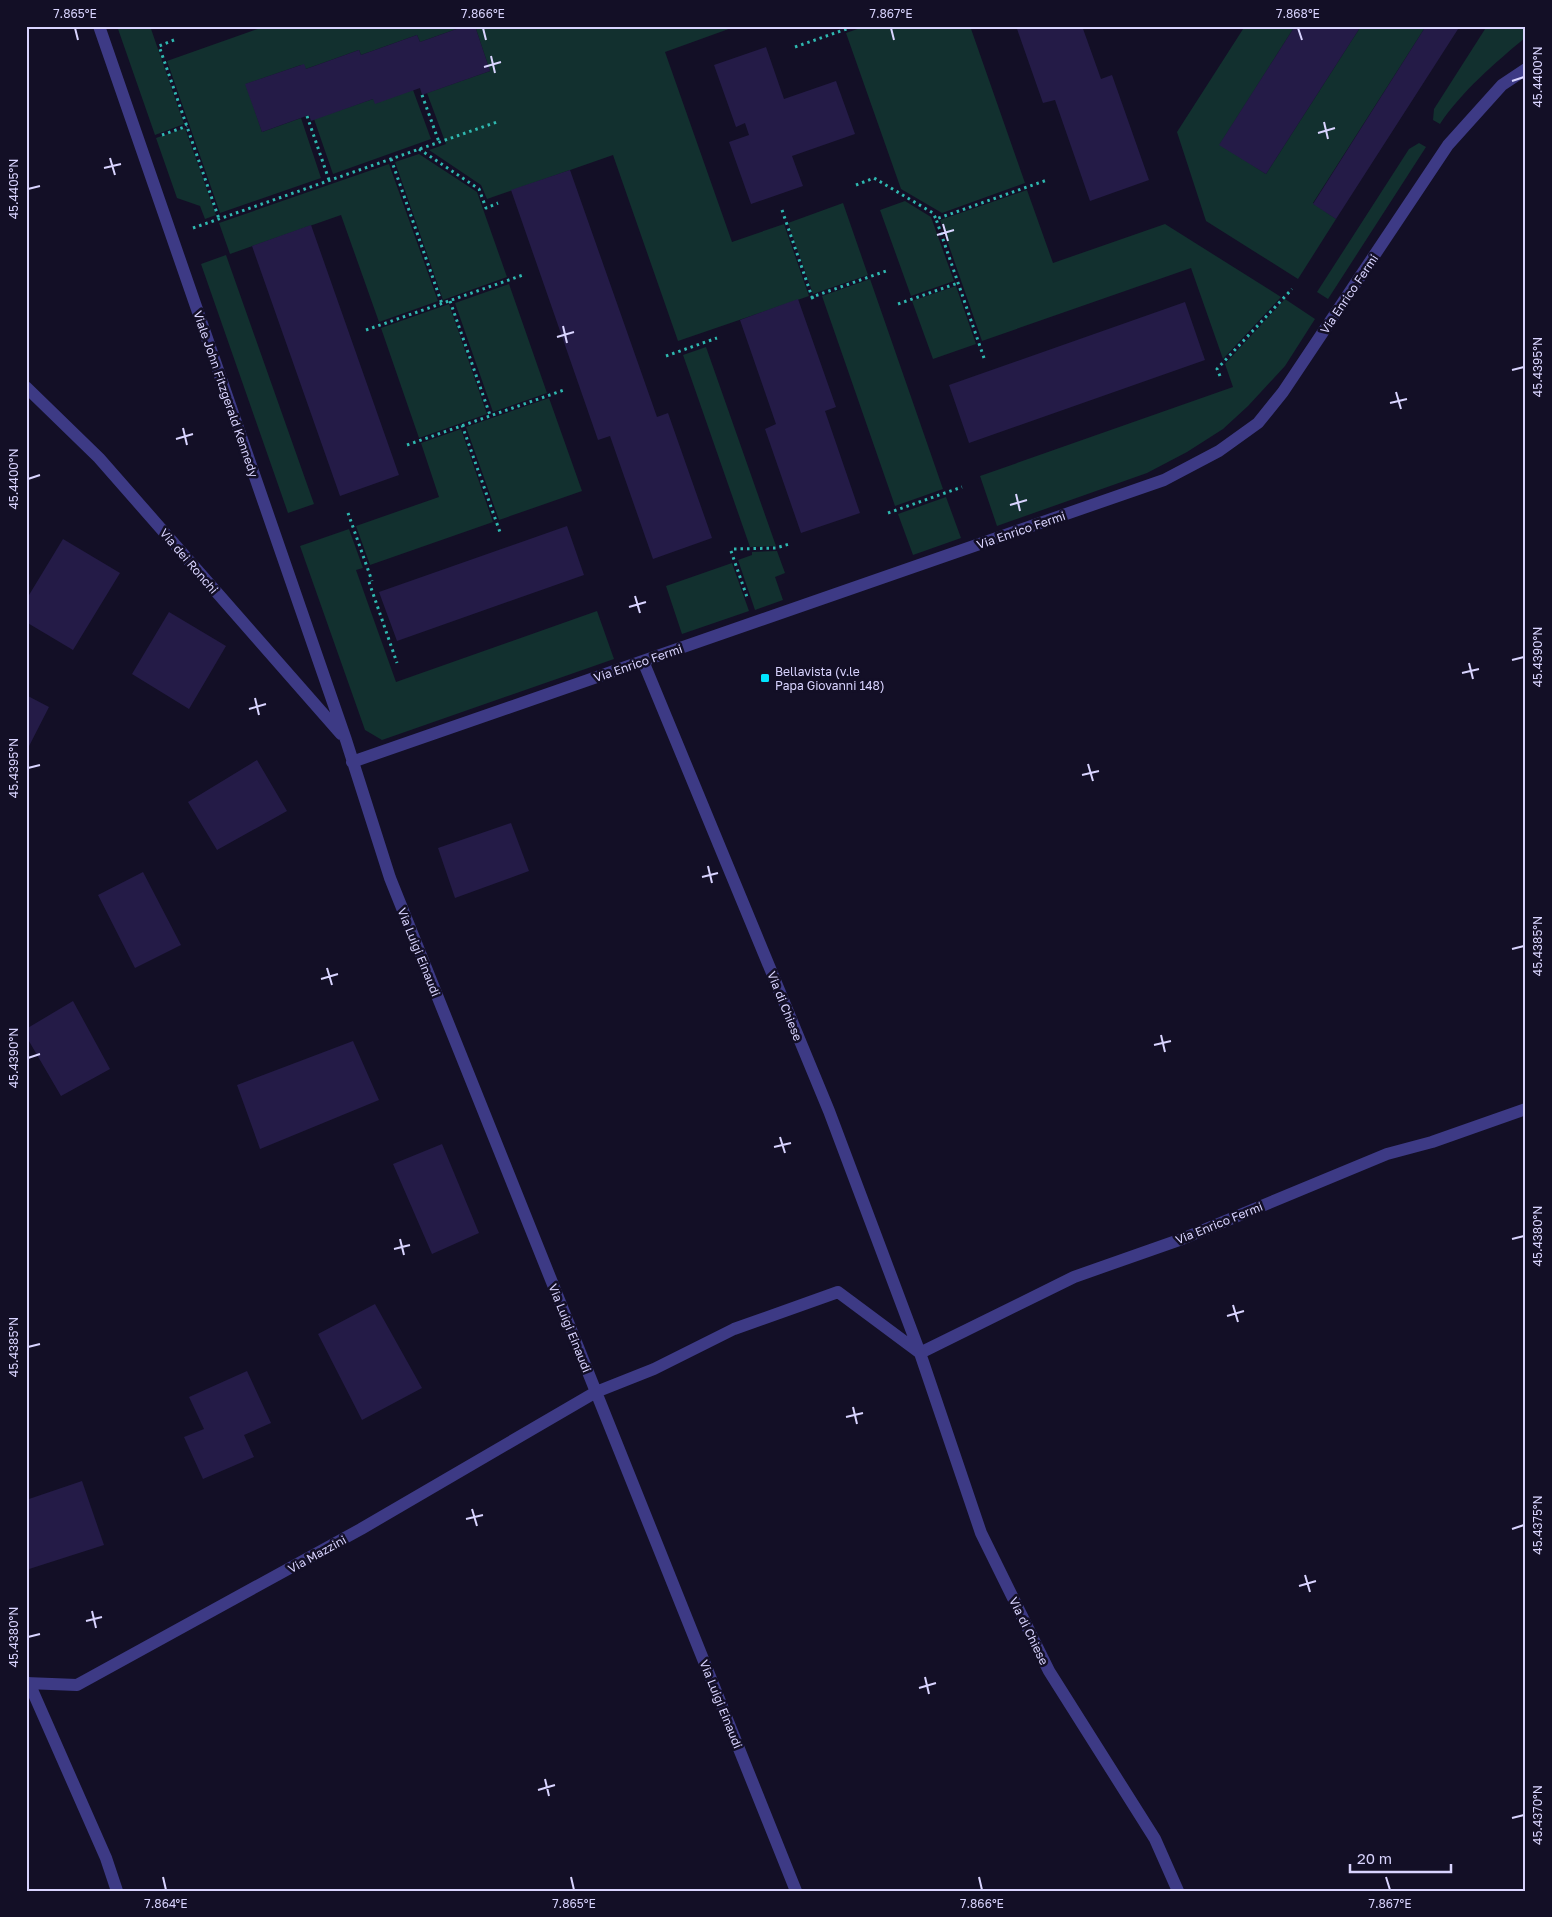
<svg xmlns="http://www.w3.org/2000/svg" width="1552" height="1917" font-family="'Golos Text',sans-serif">
<style>
.green{fill:#12302f}
.building{fill:#241b47}
.lines{fill:none;stroke-linecap:round;stroke-linejoin:round}
.path{stroke:#2fb8b0;stroke-width:3;stroke-dasharray:2.5 4;stroke-linecap:butt}
.street{stroke:#3d3a85;stroke-width:12}
.ticks{fill:none;stroke:#d9d4ff;stroke-width:2}
.poi-dot{fill:#00e5ff;stroke:#130f26;stroke-width:2}
.labels{text-anchor:middle;dominant-baseline:central;stroke-width:5;stroke-linejoin:round;paint-order:stroke}
.street-label{font-size:12px;fill:#d9d4ff;stroke:#130f26}
.poi-label{font-size:12px;fill:#d9d4ff;stroke:#130f26;text-anchor:start}
.neatline{fill:none;stroke:#d9d4ff;stroke-width:2}
.ticks-label{font-size:12px;text-anchor:middle;fill:#d9d4ff}
</style>
<rect width="100%" height="100%" fill="#130f26"/>
<path class="green" d="M117,26h33l34,98 -29,11z
M266,26h199l-45,16 -3,-7 -56,20 -2,-5 -53,19 -5,-4 -55,19 16,48 39,-14 20,60 -101,35 -53,-152z
M475,26h262l-72,26 67,190 52,-18 25,72 -131,45 -65,-186 -126,44 -6,-14 -52,-35 17,-6 -19,-51 63,-22z
M866,26h104l55,157 -83,30 -41,-24 -55,-156z
M1245,26h50l-75,118 46,30 95,-148h65l-113,177 23,16 -38,60 -92,-58 -29,-89z
M1487,26h39v11c-31,26 -64,54 -86,87l-7,-4 1,-11z
M413,90l18,49 -98,35 -19,-55 59,-20z
M185,128l31,87 -11,4 -5,-13 -23,-8 -21,-60z
M1419,143l7,4 -98,152 -11,-7 92,-143z
M419,154l58,38 30,85 -64,23 -48,-138z
M389,164l49,137 -59,21 -38,-107 -111,39 -11,-31z
M1027,190l26,73 112,-39 116,73 -58,62 -32,-91 -209,73 -42,-121z
M905,201l26,16 23,64 -43,15 -31,-86z
M843,203l25,72 -55,19 -25,-71z
M226,255l88,249 -26,9 -87,-249z
M870,279l73,210 -48,17 -73,-210z
M509,284l38,109 -54,19 -38,-109z
M956,286l20,58 -43,15 -21,-58z
M1285,299l30,20 -30,47 -37,40 -25,23 -36,23 -40,21 -150,53 -17,-50 253,-89 -8,-23z
M449,304l38,110 -68,24 -38,-110z
M706,347l70,199 -26,1 -67,-192z
M549,398l33,93 -83,29 -33,-93z
M461,429l32,93 -123,43 -14,-39 83,-29 -18,-54z
M946,497l15,41 -48,17 -15,-41z
M349,529l14,39 -7,2 40,112 201,-71 17,48 -232,81 -17,-10 -65,-184z
M777,551l8,22 -10,4 8,23 -28,10 -17,-50 14,-5v-3z
M732,563l17,48 -67,23 -16,-48z"/>
<path class="building" d="M465,26h10l15,45 -68,24 -2,-7 -45,16 -2,-5 -62,22 -2,-6 -47,17 -17,-48 59,-20 2,5 53,-19 2,5 56,-20 3,7z
M1016,26h66l19,53 11,-4 37,105 -59,21 -35,-101 -12,3z
M1295,26h66l-95,148 -47,-29z
M1426,26h34l-124,193 -23,-15z
M766,47l18,52 52,-18 19,53 -63,22 11,30 -52,18 -22,-62 20,-7 -4,-12 -9,4 -22,-62z
M570,170l87,247 11,-4 44,125 -59,21 -43,-123 -12,4 -87,-250z
M311,225l88,250 -59,21 -88,-250z
M798,299l38,108 -11,4 35,102 -59,20 -36,-104 11,-5 -36,-104z
M1185,302l20,58 -236,83 -20,-58z
M567,526l17,49 -187,66 -18,-49z
M63,539l57,34 -47,77 -47,-28v-22z
M169,612l57,34 -37,63 -57,-35z
M26,695l23,12 -23,45z
M257,760l30,51 -70,39 -29,-48z
M511,823l18,48 -74,27 -17,-50z
M143,872l38,73 -46,23 -37,-73z
M73,1001l37,68 -49,27 -35,-60v-7z
M353,1041l26,59 -119,49 -23,-64z
M442,1144l37,89 -47,21 -39,-90z
M375,1304l47,84 -60,32 -44,-86z
M247,1371l24,52 -27,12 10,22 -51,22 -19,-42 20,-8 -15,-32z
M82,1481l22,64 -78,25v-70z"/>
<g class="lines">
<path class="path" d="M765,26l2,5
M174,40l-15,6 60,173
M795,47l60,-21
M422,95l17,47
M307,116l22,64
M162,135l25,-9
M419,149l60,40 7,19 12,-5
M391,159l51,145
M856,185l18,-7 59,35 3,6
M782,210l30,87
M193,228l304,-106
M813,299l-1,-2 74,-26
M450,301l40,114
M898,304l60,-21
M366,330l157,-55
M666,356l51,-18
M984,358l-48,-139 111,-39
M1220,376l-3,-7 75,-80
M462,425l39,110
M407,445l157,-55
M348,513l24,68
M888,513l74,-26
M734,549l42,-1 13,-4
M731,551l17,49
M369,582l28,81"/>
<path class="street" d="M99,26l247,714 44,138 406,1013
M26,387l73,71 242,276
M643,661l186,450 91,242 154,-76 108,-38 205,-85 45,-12 94,-33
M352,762l812,-282 55,-29 39,-28 25,-31 165,-247 54,-60 24,-16
M26,1683l51,2 284,-156 235,-137 58,-23 80,-40 104,-37 82,61 61,180 68,138 106,168 23,52
M29,1683l77,175 11,33"/>
</g>
<path class="ticks" d="M75,28l3,12M483,28l3,12M891,28l3,12M1298,28l4,12M491,56l4,17M484,67l17,-5M1512,81l12,-4M1324,122l4,17M1318,133l17,-5M110,158l5,17M104,168l17,-4M28,189l12,-3M943,224l5,17M937,235l17,-5M563,326l4,17M557,337l17,-5M1512,370l12,-3M1396,392l5,17M1390,403l17,-4M183,428l4,17M176,439l17,-5M28,479l12,-4M1016,494l4,17M1010,505l17,-5M635,596l5,17M629,607l17,-5M1512,660l12,-3M1469,663l4,16M1462,673l17,-4M255,698l4,17M249,709l17,-5M1088,764l5,17M28,768l12,-3M1082,775l17,-4M708,866l4,17M702,877l16,-4M1512,949l12,-3M327,968l5,17M321,979l17,-5M1161,1035l4,17M1154,1045l17,-4M28,1058l12,-4M780,1137l5,16M774,1147l17,-4M400,1239l4,16M1512,1239l12,-3M394,1249l16,-4M1233,1305l5,17M1227,1316l17,-5M28,1347l12,-3M853,1407l4,17M846,1417l17,-4M472,1509l5,17M466,1519l17,-4M1512,1529l12,-4M1305,1575l5,17M1299,1586l17,-5M92,1611l4,17M86,1621l16,-4M28,1637l12,-3M925,1677l4,17M919,1688l17,-5M545,1779l4,17M538,1790l17,-5M1512,1818l12,-3M163,1877l3,13M571,1877l3,13M979,1877l3,13M1386,1877l4,13"/>
<rect class="poi-dot" x="760" y="673" width="10" height="10" rx="2.5"/>
<g class="labels">
<g class="street-label">
<text transform="translate(1349 294) rotate(-56)">Via Enrico Fermi</text>
<text transform="translate(226 394) rotate(71)">Viale John Fitzgerald Kennedy</text>
<text transform="translate(1021 530) rotate(-19)">Via Enrico Fermi</text>
<text transform="translate(189 561) rotate(49)">Via dei Ronchi</text>
<text transform="translate(638 663) rotate(-19)">Via Enrico Fermi</text>
<text transform="translate(419 952) rotate(68)">Via Luigi Einaudi</text>
<text transform="translate(785 1006) rotate(68)">Via di Chiese</text>
<text transform="translate(1219 1223) rotate(-22)">Via Enrico Fermi</text>
<text transform="translate(570 1328) rotate(68)">Via Luigi Einaudi</text>
<text transform="translate(317 1554) rotate(-29)">Via Mazzini</text>
<text transform="translate(1029 1631) rotate(64)">Via di Chiese</text>
<text transform="translate(721 1704) rotate(68)">Via Luigi Einaudi</text>
</g>
<g class="poi-label">
<text x="775" y="671">Bellavista (v.le<tspan x="775" dy="14">Papa Giovanni 148)</tspan></text>
</g>
</g>
<rect width="1552" height="1917" fill="none" stroke="#130f26" stroke-width="55"/>
<path d="M1350 1864v8h101v-8" fill="none" stroke="#d9d4ff" stroke-width="2.5"/>
<text x="1357" y="1864" font-size="15" fill="#d9d4ff" stroke="#130f26" stroke-width="4" paint-order="stroke">20 m</text>
<rect x="28" y="28" width="1496" height="1862" class="neatline"/>
<g class="ticks-label">
<text x="75" y="18">7.865°E</text>
<text x="483" y="18">7.866°E</text>
<text x="891" y="18">7.867°E</text>
<text x="1298" y="18">7.868°E</text>
<text transform="translate(1538 77) rotate(-90)" y="4">45.4400°N</text>
<text transform="translate(14 189) rotate(-90)" y="4">45.4405°N</text>
<text transform="translate(1538 367) rotate(-90)" y="4">45.4395°N</text>
<text transform="translate(14 479) rotate(-90)" y="4">45.4400°N</text>
<text transform="translate(1538 657) rotate(-90)" y="4">45.4390°N</text>
<text transform="translate(14 768) rotate(-90)" y="4">45.4395°N</text>
<text transform="translate(1538 946) rotate(-90)" y="4">45.4385°N</text>
<text transform="translate(14 1058) rotate(-90)" y="4">45.4390°N</text>
<text transform="translate(1538 1236) rotate(-90)" y="4">45.4380°N</text>
<text transform="translate(14 1347) rotate(-90)" y="4">45.4385°N</text>
<text transform="translate(1538 1525) rotate(-90)" y="4">45.4375°N</text>
<text transform="translate(14 1637) rotate(-90)" y="4">45.4380°N</text>
<text transform="translate(1538 1815) rotate(-90)" y="4">45.4370°N</text>
<text x="166" y="1908">7.864°E</text>
<text x="574" y="1908">7.865°E</text>
<text x="982" y="1908">7.866°E</text>
<text x="1390" y="1908">7.867°E</text>
</g>
</svg>
